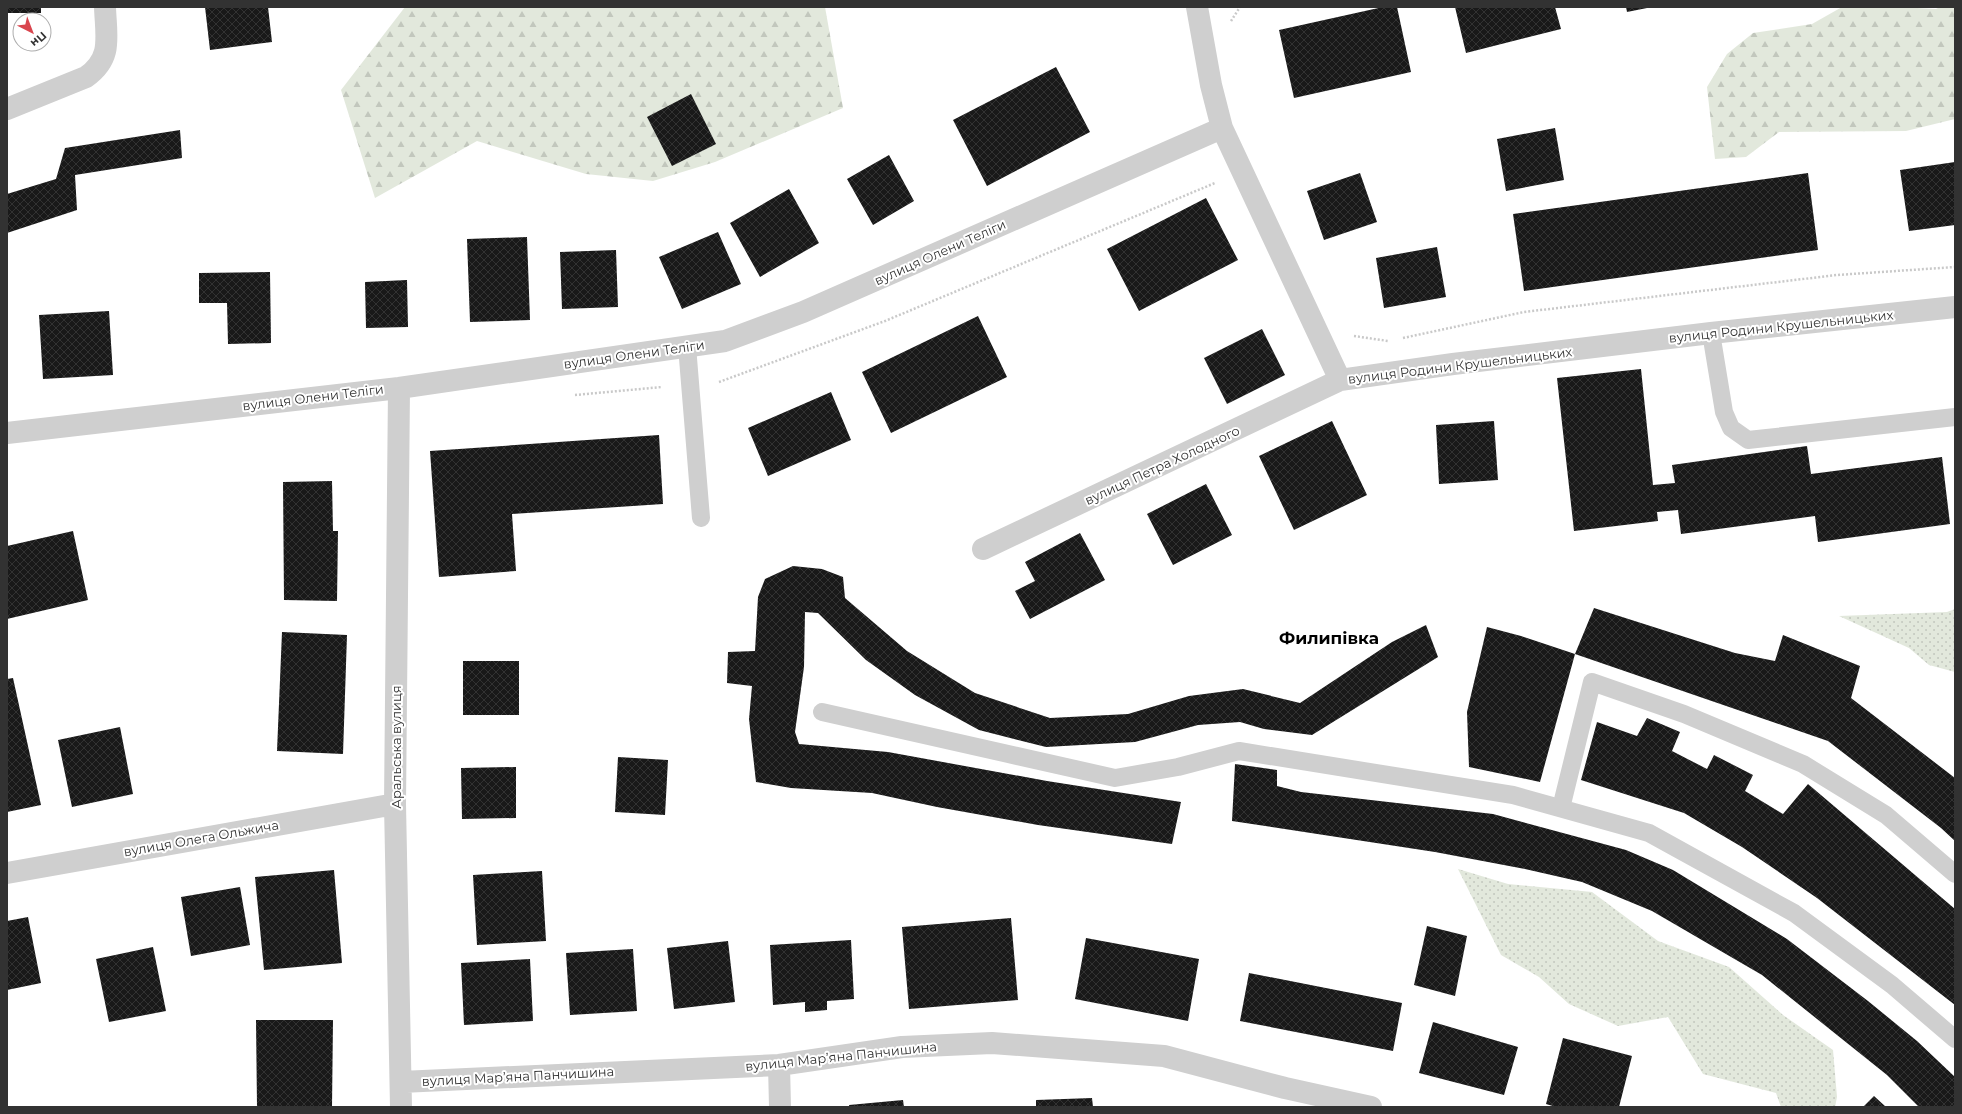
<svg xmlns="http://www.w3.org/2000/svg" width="1962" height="1114" font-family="Montserrat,sans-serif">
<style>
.forest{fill:url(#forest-firs)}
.park{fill:url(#park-dots)}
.building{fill:url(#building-cross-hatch)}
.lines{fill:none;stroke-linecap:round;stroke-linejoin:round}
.path{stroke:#c9c9c9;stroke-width:2.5;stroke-dasharray:2 2;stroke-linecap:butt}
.lane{stroke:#cfcfcf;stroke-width:18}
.street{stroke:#cfcfcf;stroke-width:22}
.labels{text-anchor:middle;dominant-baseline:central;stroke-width:4;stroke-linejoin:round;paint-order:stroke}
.street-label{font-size:13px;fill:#323232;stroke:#fff}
.district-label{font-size:17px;font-weight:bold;fill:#000;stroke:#fff}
</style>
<defs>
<pattern id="forest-firs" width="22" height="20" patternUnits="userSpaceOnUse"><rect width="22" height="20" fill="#e2e8dc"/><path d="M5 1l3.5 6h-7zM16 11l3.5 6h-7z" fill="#c2c7bd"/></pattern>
<pattern id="park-dots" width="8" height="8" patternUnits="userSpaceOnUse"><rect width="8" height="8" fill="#e2e8dc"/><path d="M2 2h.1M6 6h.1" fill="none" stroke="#c2c7bd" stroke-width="1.8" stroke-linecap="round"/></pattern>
<pattern id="building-cross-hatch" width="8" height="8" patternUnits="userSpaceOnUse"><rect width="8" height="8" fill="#191919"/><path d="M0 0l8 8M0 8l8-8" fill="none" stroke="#323232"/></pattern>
</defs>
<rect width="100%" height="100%" fill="#fff"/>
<path class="forest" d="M405,7h420l18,101 -128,54 -62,19 -67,-7 -109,-33 -102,57 -34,-108z
M1842,7h56l38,2 4,-2h15v112l-49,12 -127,1 -33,25 -31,2 -8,-72 20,-33 26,-21 59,-9z"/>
<path class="park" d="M1955,609v63l-26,-7 -20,-17 -70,-32 108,-4z
M1458,869l50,15 84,8 66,49 71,26 54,48 50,35 4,47 -2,10h-54l-5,-14 -73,-19 -35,-57 -50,9 -49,-22 -30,-27 -38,-22z"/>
<path class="building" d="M7,7h34v6h-34z
M205,7h63l4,35 -62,8z
M1383,7h14l14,65 -117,26 -15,-68z
M1455,7h100l6,22 -95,24z
M1626,7h21v1l-20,4z
M1056,67l34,65 -103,54 -34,-66z
M691,94l25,50 -44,22 -25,-49z
M1555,128l9,52 -58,11 -9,-52z
M180,130l2,28 -107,17 2,35 -70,23v-39l49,-15 9,-31z
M889,155l25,46 -41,24 -26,-46z
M1955,162v63l-46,6 -9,-61z
M1360,173l17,49 -53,18 -17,-49z
M1808,173l10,77 -294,41 -11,-77z
M789,189l30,54 -59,34 -30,-54z
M1206,198l32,62 -99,51 -32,-62z
M718,232l23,52 -59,25 -23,-52z
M527,237l3,83 -60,2 -3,-83z
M1437,247l9,50 -62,11 -8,-50z
M616,250l2,57 -56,2 -2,-57z
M270,272l1,71 -43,1 -1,-41h-28v-30z
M407,280l1,47 -42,1 -1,-46z
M109,311l4,64 -70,4 -4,-64z
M978,316l29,61 -116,56 -29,-61z
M1262,329l23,46 -58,29 -23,-46z
M1641,369l12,116 22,-2 -3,-18 135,-19 4,28 131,-17 8,67 -132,18 -3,-26 -134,18 -3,-24 -21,2 1,9 -84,10 -17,-153z
M831,392l20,48 -83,36 -20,-48z
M1332,421l35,74 -73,35 -35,-74z
M1494,421l4,59 -59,4 -3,-59z
M659,435l4,69 -151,10 4,57 -77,6 -9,-126z
M332,481l1,50h5l-1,70 -53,-1 -1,-118z
M1206,484l26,51 -59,30 -26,-51z
M73,531l15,69 -81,19v-73z
M1080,533l25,47 -75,39 -15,-28 20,-10 -10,-19z
M793,566l29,3 21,8 2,21 62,53 68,42 75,25 78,-4 61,-18 54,-7 57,14 92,-61 34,-17 12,32 -126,78 -48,-6 -24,-7 -42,3 -63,17 -89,5 -67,-17 -64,-35 -49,-35 -48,-47 -13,-1 -1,55 -9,65 4,12 89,8 159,29 134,21 -9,42 -134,-19 -101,-18 -65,-14 -81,-5 -35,-6 -7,-63 3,-33 -25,-3 1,-31 27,-1 3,-54 7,-18z
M1594,608l141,45 40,8 8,-26 77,31 -9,32 104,80v63l-14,-13 -113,-87 -253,-87z
M1487,627l34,9 54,18 -35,128 -71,-15 -2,-55z
M282,632l65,3 -4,119 -66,-3z
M463,661h56v54h-56z
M13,678l28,127 -34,7v-133z
M1647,718l33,14 -8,19 35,18 7,-14 39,20 -8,16 38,23 25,-30 147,125v96l-138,-107 -75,-51 -58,-34 -103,-33 16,-58 40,14z
M120,727l13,67 -61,13 -14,-67z
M618,757l50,3 -3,55 -50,-3z
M1235,764l42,6v16l24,6 192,22 133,36 47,20 114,69 81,62 49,40 38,36v30h-36l-32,-32 -125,-100 -110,-64 -70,-29 -57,-13 -90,-17 -203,-31z
M516,767v51l-54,1 -1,-51z
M334,870l8,93 -78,7 -9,-93z
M542,871l4,70 -69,4 -4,-70z
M240,887l10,58 -59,11 -10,-59z
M28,917l13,66 -34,7v-69z
M1011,918l7,82 -109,9 -7,-82z
M1427,926l40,10 -12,60 -41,-11z
M1086,938l113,21 -11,62 -113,-22z
M851,940l3,59 -27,2v9l-22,2v-10l-32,3 -3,-60z
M728,941l7,61 -61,7 -7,-61z
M153,947l13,64 -57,11 -13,-63z
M633,949l4,62 -67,4 -4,-62z
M530,959l3,62 -69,4 -3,-62z
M1249,973l153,30 -9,48 -153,-30z
M256,1020h77l-1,87h-75z
M1433,1022l85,25 -14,48 -85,-22z
M1563,1038l69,18 -13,51h-63l-10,-3z
M1874,1096l12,11h-23z
M1092,1098l1,9h-57v-7z
M903,1100l1,7h-55v-2z"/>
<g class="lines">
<path class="path" d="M1231,21l9,-14
M1354,336l34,5
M1403,338l121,-26 313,-37 118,-8
M719,382l166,-61 330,-138
M575,395l87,-8"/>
<path class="lane" d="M1711,333l13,79 7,16 17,12 207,-23
M687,346l14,172
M822,712l293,66 63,-11 61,-16 274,44 136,38 145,80 98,72 63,54
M1561,808l31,-126 92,32 119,50 83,51 69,59"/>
<path class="street" d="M1197,7l14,78 11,43 118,252
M7,109l79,-32c27,-19 20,-40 19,-70
M399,388l-4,416 6,303
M7,433l392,-45 326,-47 78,-29 419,-184
M983,549l357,-169 113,-16 258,-31 244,-26
M7,873l388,-69
M779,1065l1,42
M401,1082l378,-17 123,-18 90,-4 172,13 121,32 86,19"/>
</g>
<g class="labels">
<g class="street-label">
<text transform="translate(940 252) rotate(-24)">вулиця Олени Теліги</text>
<text transform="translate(1781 326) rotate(-6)">вулиця Родини Крушельницьких</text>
<text transform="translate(634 354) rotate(-8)">вулиця Олени Теліги</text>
<text transform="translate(1460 365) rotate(-7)">вулиця Родини Крушельницьких</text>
<text transform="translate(313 397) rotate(-7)">вулиця Олени Теліги</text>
<text transform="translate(1162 465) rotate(-25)">вулиця Петра Холодного</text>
<text transform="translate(396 747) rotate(-90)">Аральська вулиця</text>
<text transform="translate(201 838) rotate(-10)">вулиця Олега Ольжича</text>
<text transform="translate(841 1056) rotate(-6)">вулиця Марʼяна Панчишина</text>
<text transform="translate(518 1076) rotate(-3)">вулиця Марʼяна Панчишина</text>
</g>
<g class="district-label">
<text x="1329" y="638">Филипівка</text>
</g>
</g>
<rect width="1962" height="1114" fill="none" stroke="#323232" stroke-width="16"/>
<g transform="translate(32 32) rotate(138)"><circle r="19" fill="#ffffff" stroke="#adadad"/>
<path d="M0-3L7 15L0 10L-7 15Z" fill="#d9454e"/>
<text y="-6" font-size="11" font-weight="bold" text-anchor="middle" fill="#323232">Пн</text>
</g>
</svg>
